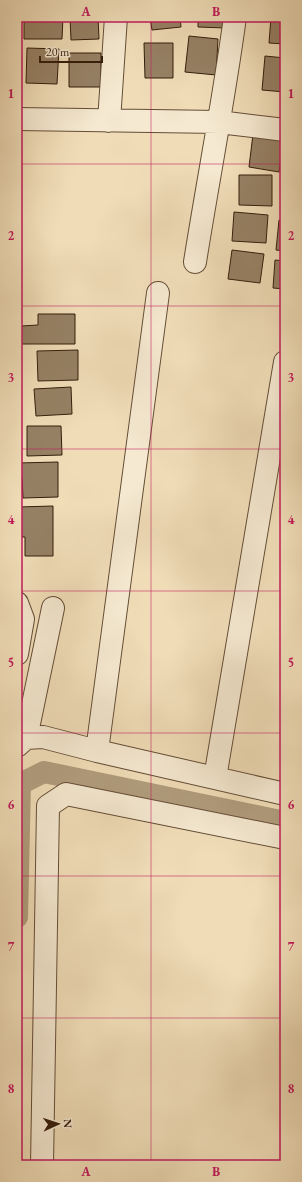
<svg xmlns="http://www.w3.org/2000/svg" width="302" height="1182" font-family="'EB Garamond',serif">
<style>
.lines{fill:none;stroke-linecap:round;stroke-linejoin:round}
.canal{stroke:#b09c7d;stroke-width:22}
.building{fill:#968165;stroke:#351d0b}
.street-casing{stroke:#644d36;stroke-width:24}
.street{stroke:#f5e9d1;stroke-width:22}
.grid{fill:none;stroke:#c2185b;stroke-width:1;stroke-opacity:0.55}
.neatline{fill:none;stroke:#c2185b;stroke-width:1.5}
.grid-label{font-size:13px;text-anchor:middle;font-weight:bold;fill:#c2185b}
</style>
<rect width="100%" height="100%" fill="#f0ddb8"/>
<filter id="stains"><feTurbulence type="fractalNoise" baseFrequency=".005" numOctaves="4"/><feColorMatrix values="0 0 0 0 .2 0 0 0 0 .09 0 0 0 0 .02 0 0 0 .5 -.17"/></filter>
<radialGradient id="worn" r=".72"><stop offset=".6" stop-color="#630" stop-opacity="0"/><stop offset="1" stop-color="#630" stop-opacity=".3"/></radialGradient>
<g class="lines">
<path class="canal" d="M17,917l3,-133 24,-12 241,50"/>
</g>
<path class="building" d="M24,17h39l-1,22h-38z
M70,17h28l1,22 -28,1z
M150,17h30l1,10 -29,3z
M198,17h28v11l-28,-1z
M271,17h14v27l-16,-1z
M189,36l29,3 -2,36 -31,-3z
M144,43h29v35h-28z
M27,48l32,1 -2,35 -31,-1z
M69,53h32v34h-32z
M265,56l20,2v34l-23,-2z
M253,134l31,5 -5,33 -30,-5z
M239,175h33v31l-33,-1z
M234,212l34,3 -2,28 -34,-2z
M279,220h6v31l-9,-1z
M232,250l32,4 -4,29 -32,-4z
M275,260l10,1v28l-12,-1z
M38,314h37v30h-54v-18l17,-1z
M78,350v30l-40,1 -1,-30z
M71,387l1,27 -36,2 -2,-27z
M27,426h34l1,29 -35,1z
M58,462v35l-35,1 -1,-21h-5v-14z
M53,506v50h-28v-19h-8v-30z"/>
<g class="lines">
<g class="street-casing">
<path id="street" d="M17,119l202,3 66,8
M109,121l7,-104
M195,262c13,-82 29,-163 40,-245
M17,603l6,16 -6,35
M26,738l27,-130
M17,746l9,-8 17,-1 54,14 188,43
M97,751l61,-458
M215,778l70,-416
M42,1165l6,-359 18,-12 219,44"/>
</g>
<use href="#street" class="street"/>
</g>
<path class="grid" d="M151,17v1148M17,164h268M17,306h268M17,449h268M17,591h268M17,733h268M17,876h268M17,1018h268"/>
<rect width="302" height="1182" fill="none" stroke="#f0ddb8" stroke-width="44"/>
<g transform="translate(58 1124) rotate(87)" stroke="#f5e9d1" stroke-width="3" paint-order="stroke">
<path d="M0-3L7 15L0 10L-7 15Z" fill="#351d0b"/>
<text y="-6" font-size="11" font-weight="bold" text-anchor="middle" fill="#351d0b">N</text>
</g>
<path d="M40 56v6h62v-6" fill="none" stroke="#351d0b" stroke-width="2"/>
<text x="46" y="56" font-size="12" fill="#351d0b" stroke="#f5e9d1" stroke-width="3" paint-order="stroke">20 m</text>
<rect x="22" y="22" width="258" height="1138" class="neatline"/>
<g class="grid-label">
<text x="86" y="16">A</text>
<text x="216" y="16">B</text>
<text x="11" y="98">1</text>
<text x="291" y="98">1</text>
<text x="11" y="240">2</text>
<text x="291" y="240">2</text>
<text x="11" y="382">3</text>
<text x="291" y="382">3</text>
<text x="11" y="524">4</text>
<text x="291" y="524">4</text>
<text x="11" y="667">5</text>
<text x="291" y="667">5</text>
<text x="11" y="809">6</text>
<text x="291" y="809">6</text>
<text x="11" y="951">7</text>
<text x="291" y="951">7</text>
<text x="11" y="1093">8</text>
<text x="291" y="1093">8</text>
<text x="86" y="1176">A</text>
<text x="216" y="1176">B</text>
</g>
<rect width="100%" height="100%" filter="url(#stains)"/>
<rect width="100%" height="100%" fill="url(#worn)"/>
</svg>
